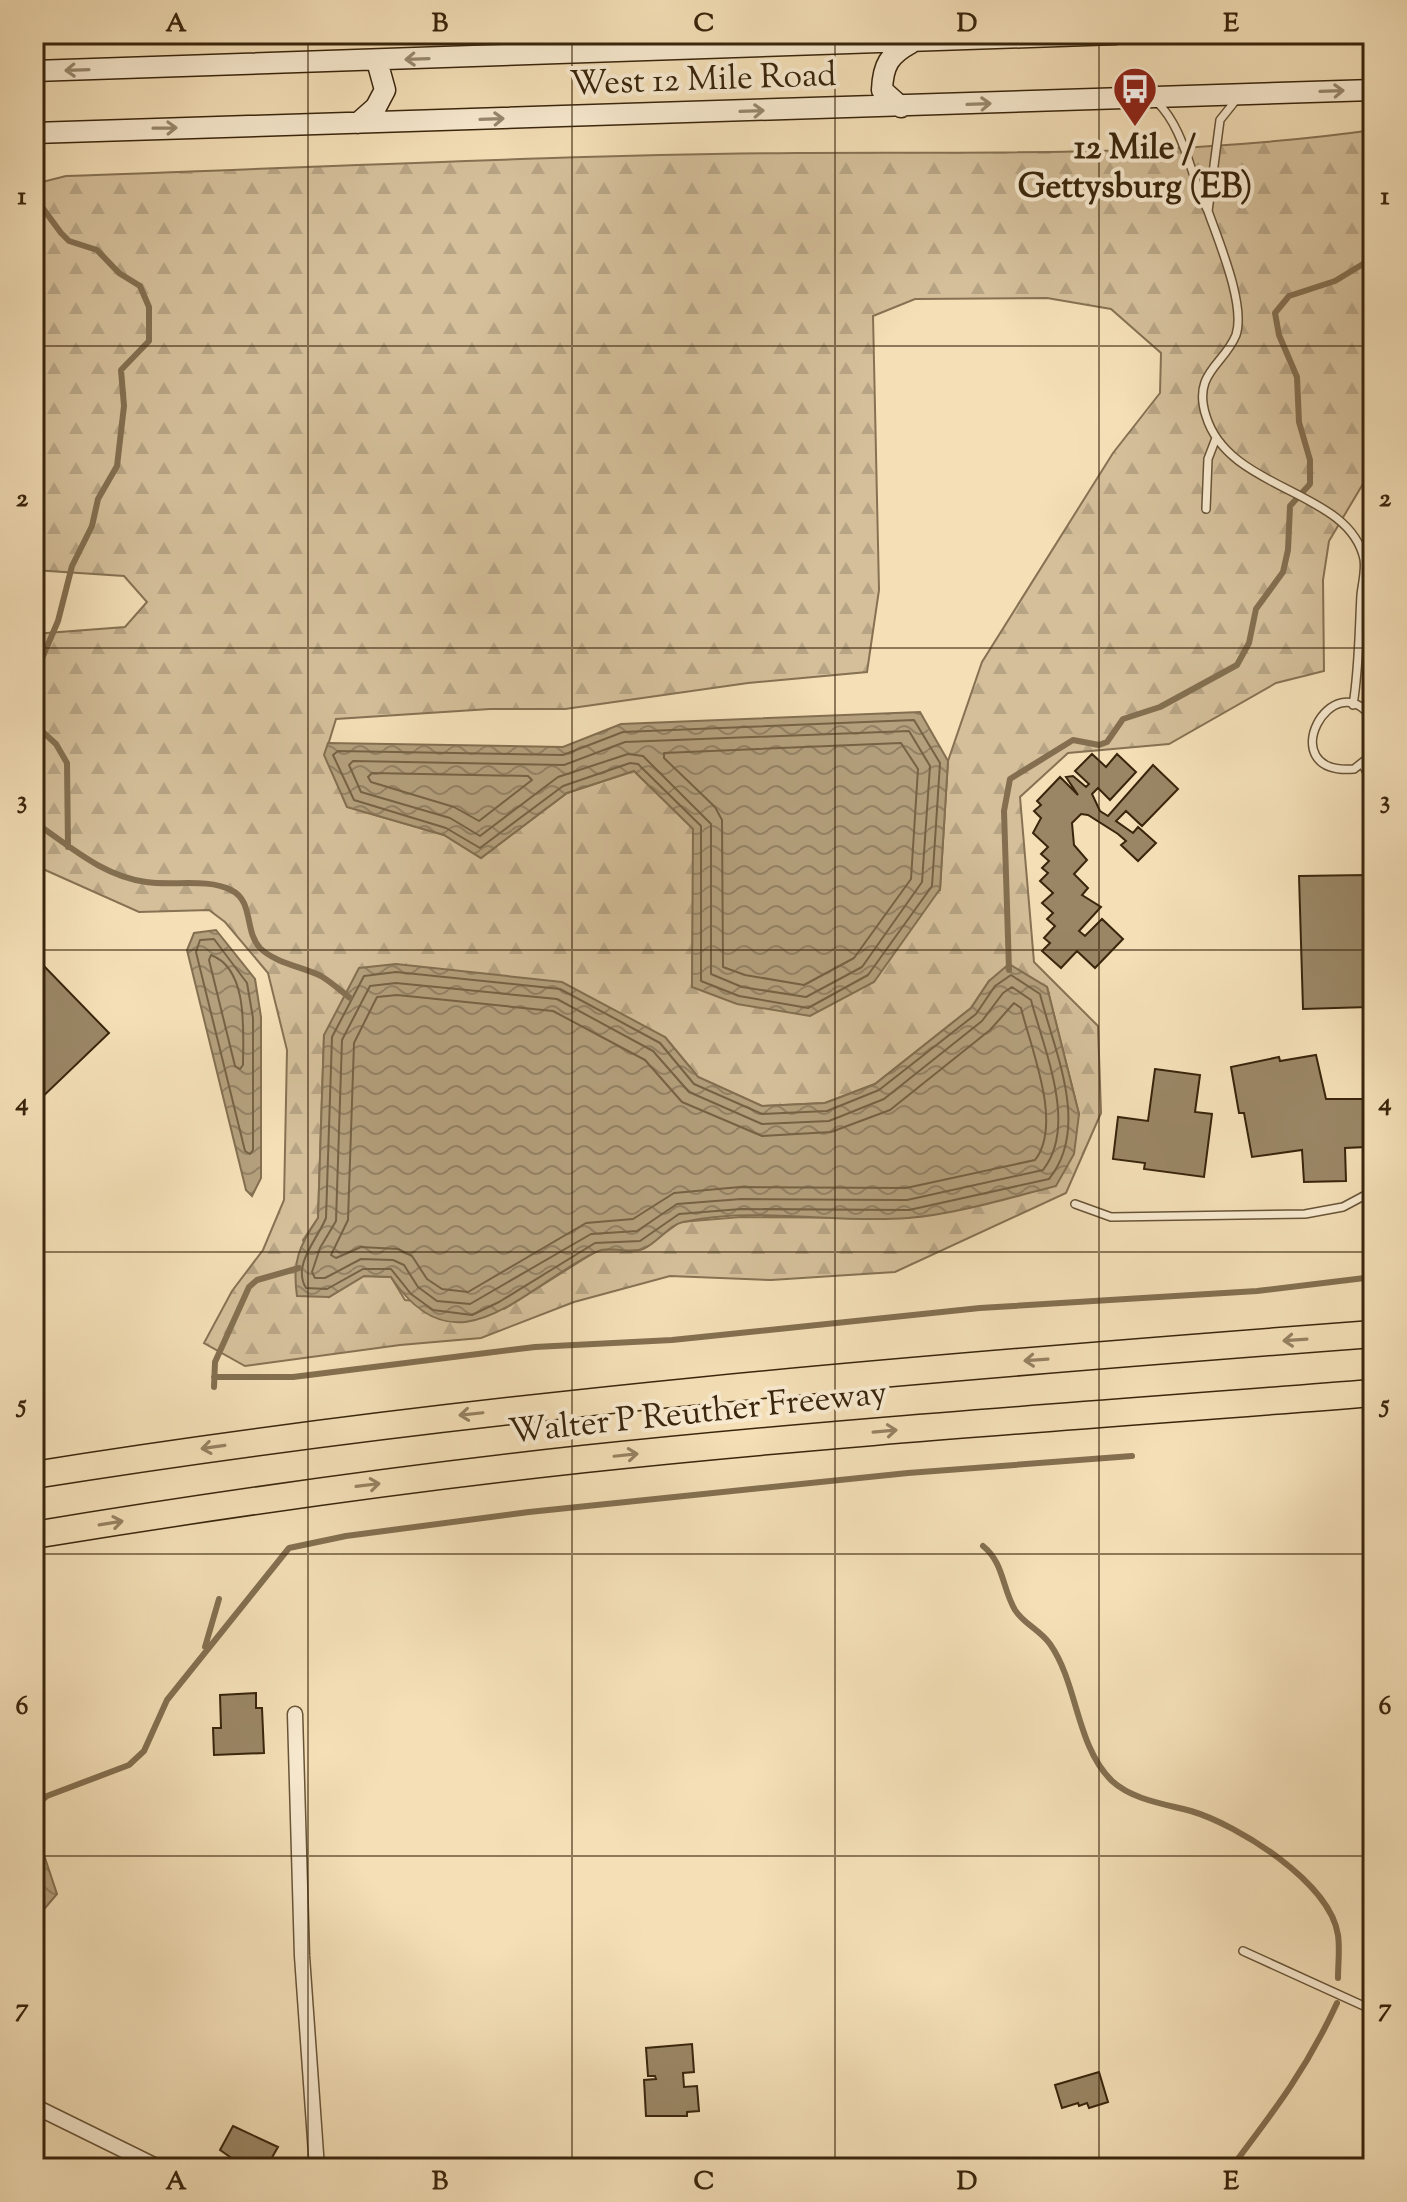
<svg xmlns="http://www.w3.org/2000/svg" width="1407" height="2202" font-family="'Sorts Mill Goudy',serif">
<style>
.forest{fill:url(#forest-firs);stroke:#867253;stroke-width:2;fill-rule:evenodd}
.water{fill:url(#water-waves);stroke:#836f50;stroke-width:2}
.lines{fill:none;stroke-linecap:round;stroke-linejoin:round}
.shore{stroke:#766244;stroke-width:2}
.stream{stroke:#836f50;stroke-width:6}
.building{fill:#9a8665;stroke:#39250c;stroke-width:2}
.service-casing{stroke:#685437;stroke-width:10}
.minor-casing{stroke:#685437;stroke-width:17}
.secondary-casing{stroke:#39250c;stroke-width:23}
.motorway-casing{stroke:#39250c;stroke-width:29}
.service{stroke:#f8ead0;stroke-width:7}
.minor{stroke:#f8ead0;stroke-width:14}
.secondary{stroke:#f8ead0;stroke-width:20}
.motorway{stroke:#f4dfb7;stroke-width:26}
.oneway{stroke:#98886e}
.oneway2{stroke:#968262}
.grid{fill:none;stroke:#39250c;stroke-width:2;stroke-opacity:0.55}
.labels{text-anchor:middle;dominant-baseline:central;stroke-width:8;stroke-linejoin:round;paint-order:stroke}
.street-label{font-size:34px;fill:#39250c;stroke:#f8ead0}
.poi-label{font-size:34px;font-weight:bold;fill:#39250c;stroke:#f8ead0}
.neatline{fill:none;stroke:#39250c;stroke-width:3}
.grid-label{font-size:26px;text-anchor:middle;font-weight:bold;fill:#39250c}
</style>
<defs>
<pattern id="forest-firs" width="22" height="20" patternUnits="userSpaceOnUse" patternTransform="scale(2)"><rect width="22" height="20" fill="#d4bf9a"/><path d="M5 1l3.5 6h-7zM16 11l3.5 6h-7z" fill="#b7a484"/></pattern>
<pattern id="water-waves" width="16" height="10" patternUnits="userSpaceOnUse" patternTransform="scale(2)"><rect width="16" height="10" fill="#b4a07d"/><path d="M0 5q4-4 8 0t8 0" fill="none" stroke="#938265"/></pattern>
</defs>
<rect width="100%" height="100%" fill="#f4dfb7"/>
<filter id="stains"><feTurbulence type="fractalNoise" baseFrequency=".0025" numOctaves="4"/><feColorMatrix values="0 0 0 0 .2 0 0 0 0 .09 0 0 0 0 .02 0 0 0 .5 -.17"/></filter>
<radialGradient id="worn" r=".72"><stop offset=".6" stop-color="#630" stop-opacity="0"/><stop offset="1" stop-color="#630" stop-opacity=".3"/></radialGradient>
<path class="forest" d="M1373,130v337l-44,74 -6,39 1,91 -48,12 -107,61 -101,9 -48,44 14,165 64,64 3,87 -35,80 -171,79 -124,8 -101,-4 -96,26 -93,36 -81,7 -155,21 -41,-23 28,-52 31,-41 21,-50 3,-150 -19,-77 -43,-51 -16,-12 -70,2 -105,-47v-231l91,-7 22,-25 -23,-26 -90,-6v-386l32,-8c243,-8 487,-21 730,-23 193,-1 385,4 577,-23zM1047,298l64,11 50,44 -1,40 -47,60 -131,209 -34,99 -8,129 -248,97 2,-158 -60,-58 -67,22 -86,65 -37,-23 -97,-28 -22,-52 11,-36 154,-10h75l183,-26 119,-11 12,-82 -6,-274 42,-17zM989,981l58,6 32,127 -170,104 -168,-1 -61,5 -37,27 -45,1 -94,59 -99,-9 -14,-23 -27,-1 -35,21 -26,-57 15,-22 6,-183 341,2 33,40 64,29 63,-3 50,-19 96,-76z"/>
<path class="water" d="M920,712l28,49 -8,128 -66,93 -64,34 -73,-12 -45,-17 1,-158 -59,-58 -67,22 -86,65 -37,-23 -97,-28 -23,-52 4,-12 235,4 58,-23z
M216,930l39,49 6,38v161l-9,18 -6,-6 -59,-240 7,-17z
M396,964l166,18 103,55 33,40 64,29 63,-3 50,-19 96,-76 18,-27 20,-17 38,23 32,127 -5,40 -18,32c-48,12 -99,28 -148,32 -74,6 -152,-12 -225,4 -15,3 -25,21 -40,27 -14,5 -33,-4 -47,3 -73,35 -139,124 -205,25l-27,-1 -35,21 -32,-1c-5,-34 2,-50 21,-78l6,-183 35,-67z
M34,1841l8,8 15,45 -23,27z"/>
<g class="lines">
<path class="shore" d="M914,720l26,43 -8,123 -64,89 -60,33 -69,-12 -38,-15v-155l-63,-62 -8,-1 -67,23 -83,62 -34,-20 -92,-28 -21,-45 5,-4 225,4 60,-23z
M909,731l21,35 -8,116 -60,85 -56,30 -64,-10 -31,-13v-150l-68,-68 -15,-2 -70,23 -78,59 -30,-18 -89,-26 -12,-27 4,-4 211,4 61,-23z
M901,743l17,26 -7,110 -57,79 -50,27 -59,-10 -22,-8 -1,-147 -7,-13 -51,-49v-5z
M372,773l156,3 4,4 -53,41 -25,-14 -83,-25 -3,-5z
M214,939l33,44 6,35v132l-3,4 -5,-3 -49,-199 4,-12z
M211,955c38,14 32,78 32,110l-3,4 -5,-3 -26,-106z
M396,972l164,17 100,54 34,41 68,30 65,-3 52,-21 97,-76 19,-28 16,-11 29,19c14,57 51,133 9,185l-140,31 -168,-1 -62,5 -39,27 -45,2 -96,59 -27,13 -39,-5 -22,-16 -20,-25h-28l-36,20 -21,-1c-14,-23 11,-48 20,-70l6,-181 32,-61z
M396,983l161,16 96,52 36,41 73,32 67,-3 55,-22 98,-78 21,-28 9,-6 19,13c13,50 47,126 12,170l-136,30 -166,-1 -64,5 -40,27 -46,3 -121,70 -33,-3 -19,-14 -14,-22 -11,-5 -32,-1 -36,19h-10l-3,-6 8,-24 16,-27 6,-181 28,-54z
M397,995l156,16 92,49 37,42 80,34 69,-4 59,-22 100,-80 24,-27 7,5c10,41 42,116 14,152l-129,28 -166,-1 -66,6 -41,26 -47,4 -118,69 -26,-3 -15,-10 -15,-23 -14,-7 -37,-2 -25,11 -5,-3 17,-35 6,-177 23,-46z"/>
<path class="stream" d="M34,187l5,16 22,30 8,8 28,9 22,23 21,13 9,21v34l-28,29 3,36 -7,60 -19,33 -6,27 -20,40 -14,55 -24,56
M34,724l22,20 11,19 1,84
M34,822c36,24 68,54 112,60 26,4 62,-4 85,8 23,11 13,41 29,58 15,15 43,19 61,28 10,6 20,15 29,22
M1009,970l-5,-159 6,-32 63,-39 26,5 8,-3 16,-23 37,-12 77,-42 12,-22 7,-34 27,-37 5,-22 2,-44 20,-22v-24l-11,-38 -2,-45 -18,-42 -4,-22 14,-17 46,-15 38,-23
M214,1377h79l242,-30 137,-7 308,-32 277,-17 116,-14
M214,1387l1,-25 34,-75 8,-7 42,-12
M983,1546c21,17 19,42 32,64 9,14 25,20 35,34 28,40 26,102 62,137 21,19 53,23 79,30 47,14 139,71 147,124 2,14 0,29 0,43
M205,1647l14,-48
M34,1837l7,-36 6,-5 82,-31 15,-14 23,-51 122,-152 57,-12 183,-24 379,-39 224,-17
M1231,2168c44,-58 75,-98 106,-165"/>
</g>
<path class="building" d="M1092,754l14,13 11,-13 19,18 -26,28 -12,-12 -6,6 8,17 8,5 45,-51 25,24 -36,37 -16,-15 -10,10 17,12 5,-6 18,16 -18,18 -17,-16 5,-4 -8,-7 -30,-19 -7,-1 -9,9 2,22 13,15 -13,14 14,14 -6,7 19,12 -22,24 6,5 17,-17 21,20 -28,29 -18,-17 -16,17 -19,-17 8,-8 -6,-5 11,-12 -8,-7 6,-6 -11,-10 11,-10 -13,-12 8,-8 -6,-5 7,-7 -8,-7 7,-7 -15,-14 8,-15 -7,-7 7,-6 -4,-4 23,-24 18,18 -12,-18 7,-1 13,11 3,-3 -14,-13z
M1365,875l3,132 -65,2 -4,-133z
M41,963l68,70 -75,72v-135z
M1316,1055l10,44h38l2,48 -21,1 1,33 -42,1 -2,-32 -50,7 -8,-44h-5l-8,-46 48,-10 1,4z
M1155,1069l45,6 -5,37 17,2 -8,63 -60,-8 1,-6 -32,-4 5,-42 30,4z
M256,1693v15h6l2,45 -50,2 -1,-27h8l-1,-33z
M692,2044l2,28 -11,1 1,14 13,-1 2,25 -12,1v4h-41l-2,-36 12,-1 -1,-3h-7l-2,-28z
M1099,2072l9,30 -19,6 -2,-5 -8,3 -1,-3 -16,5 -7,-23z
M233,2126l45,21 -12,21h-20l-26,-18z"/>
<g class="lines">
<g class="service-casing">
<path id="service" d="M1157,102c28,27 33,74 51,109l12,-91 16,-20
M1208,211c10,29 38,94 28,124 -12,30 -44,38 -30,81 23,76 143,73 158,143 2,11 -2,26 -3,36 -2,37 -2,74 -8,110
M1206,509l2,-50 8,-21
M1373,720c-40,-61 -103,56 -19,49l19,-15
M1363,765l10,19
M1075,1204l36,13 194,-3 38,-7 30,-16
M1243,1951l123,56 7,7"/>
</g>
<g class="minor-casing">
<path id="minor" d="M295,1714l7,242 15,212
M34,2106l126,62"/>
</g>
<g class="secondary-casing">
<path id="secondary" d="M34,71l1082,-37
M901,107l-19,-17c1,-25 7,-35 29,-47
M358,123l18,-16 9,-17 -8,-29
M34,133l1339,-43"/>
</g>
<g class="motorway-casing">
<path id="motorway" d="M34,1475c444,-71 891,-107 1339,-141
M34,1535c183,-30 366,-56 550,-76 262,-28 526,-45 789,-66"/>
</g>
<use href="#service" class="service"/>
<use href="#minor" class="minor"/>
<use href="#secondary" class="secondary"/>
<use href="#motorway" class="motorway"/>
</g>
<defs><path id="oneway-shaft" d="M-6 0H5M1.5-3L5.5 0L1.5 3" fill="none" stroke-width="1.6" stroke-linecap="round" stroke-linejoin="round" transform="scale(2)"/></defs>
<g class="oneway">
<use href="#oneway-shaft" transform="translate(417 59) rotate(178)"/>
<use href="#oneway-shaft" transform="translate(77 70) rotate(178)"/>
<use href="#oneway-shaft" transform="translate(1332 91) rotate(-2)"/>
<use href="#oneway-shaft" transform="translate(979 104) rotate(-2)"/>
<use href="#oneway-shaft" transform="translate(752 111) rotate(-2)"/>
<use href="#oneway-shaft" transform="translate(492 119) rotate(-2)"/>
<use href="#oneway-shaft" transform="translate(165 128) rotate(-1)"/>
</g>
<g class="oneway2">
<use href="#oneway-shaft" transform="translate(1295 1340) rotate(176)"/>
<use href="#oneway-shaft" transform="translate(1036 1360) rotate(176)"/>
<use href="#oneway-shaft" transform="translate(471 1414) rotate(174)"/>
<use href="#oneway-shaft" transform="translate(885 1431) rotate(-5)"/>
<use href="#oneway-shaft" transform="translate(213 1447) rotate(172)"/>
<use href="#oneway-shaft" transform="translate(626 1455) rotate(-6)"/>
<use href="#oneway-shaft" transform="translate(368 1485) rotate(-7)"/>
<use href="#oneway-shaft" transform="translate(111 1523) rotate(-9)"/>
</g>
<path class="grid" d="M308,34v2134M572,34v2134M835,34v2134M1099,34v2134M34,346h1339M34,648h1339M34,950h1339M34,1252h1339M34,1554h1339M34,1856h1339"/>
<defs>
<g id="bus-pin" transform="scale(2.3)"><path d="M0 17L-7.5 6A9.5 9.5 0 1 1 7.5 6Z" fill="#8f2418" stroke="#f8ead0"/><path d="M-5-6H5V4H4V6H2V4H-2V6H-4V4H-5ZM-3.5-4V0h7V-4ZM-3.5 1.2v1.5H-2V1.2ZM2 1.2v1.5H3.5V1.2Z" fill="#fff"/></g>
</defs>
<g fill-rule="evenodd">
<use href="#bus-pin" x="1135" y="89"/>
</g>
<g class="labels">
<g class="street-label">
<text transform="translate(703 81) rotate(-2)">West 12 Mile Road</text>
<text transform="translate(698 1414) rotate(-6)">Walter P Reuther Freeway</text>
</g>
<g class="poi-label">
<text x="1135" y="149">12 Mile /<tspan x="1135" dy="39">Gettysburg (EB)</tspan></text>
</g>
</g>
<rect width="1407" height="2202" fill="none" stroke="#f4dfb7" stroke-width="88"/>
<rect x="44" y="44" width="1319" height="2114" class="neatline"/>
<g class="grid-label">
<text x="176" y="31">A</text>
<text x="440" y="31">B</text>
<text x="704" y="31">C</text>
<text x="967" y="31">D</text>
<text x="1231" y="31">E</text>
<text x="22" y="204">1</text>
<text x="1385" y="204">1</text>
<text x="22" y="506">2</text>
<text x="1385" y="506">2</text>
<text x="22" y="808">3</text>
<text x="1385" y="808">3</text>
<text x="22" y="1110">4</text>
<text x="1385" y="1110">4</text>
<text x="22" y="1412">5</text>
<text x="1385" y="1412">5</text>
<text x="22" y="1714">6</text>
<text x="1385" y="1714">6</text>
<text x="22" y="2016">7</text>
<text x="1385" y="2016">7</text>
<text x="176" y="2189">A</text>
<text x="440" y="2189">B</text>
<text x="704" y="2189">C</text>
<text x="967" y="2189">D</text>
<text x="1231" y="2189">E</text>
</g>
<rect width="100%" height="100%" filter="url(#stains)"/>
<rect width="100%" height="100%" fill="url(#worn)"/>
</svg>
